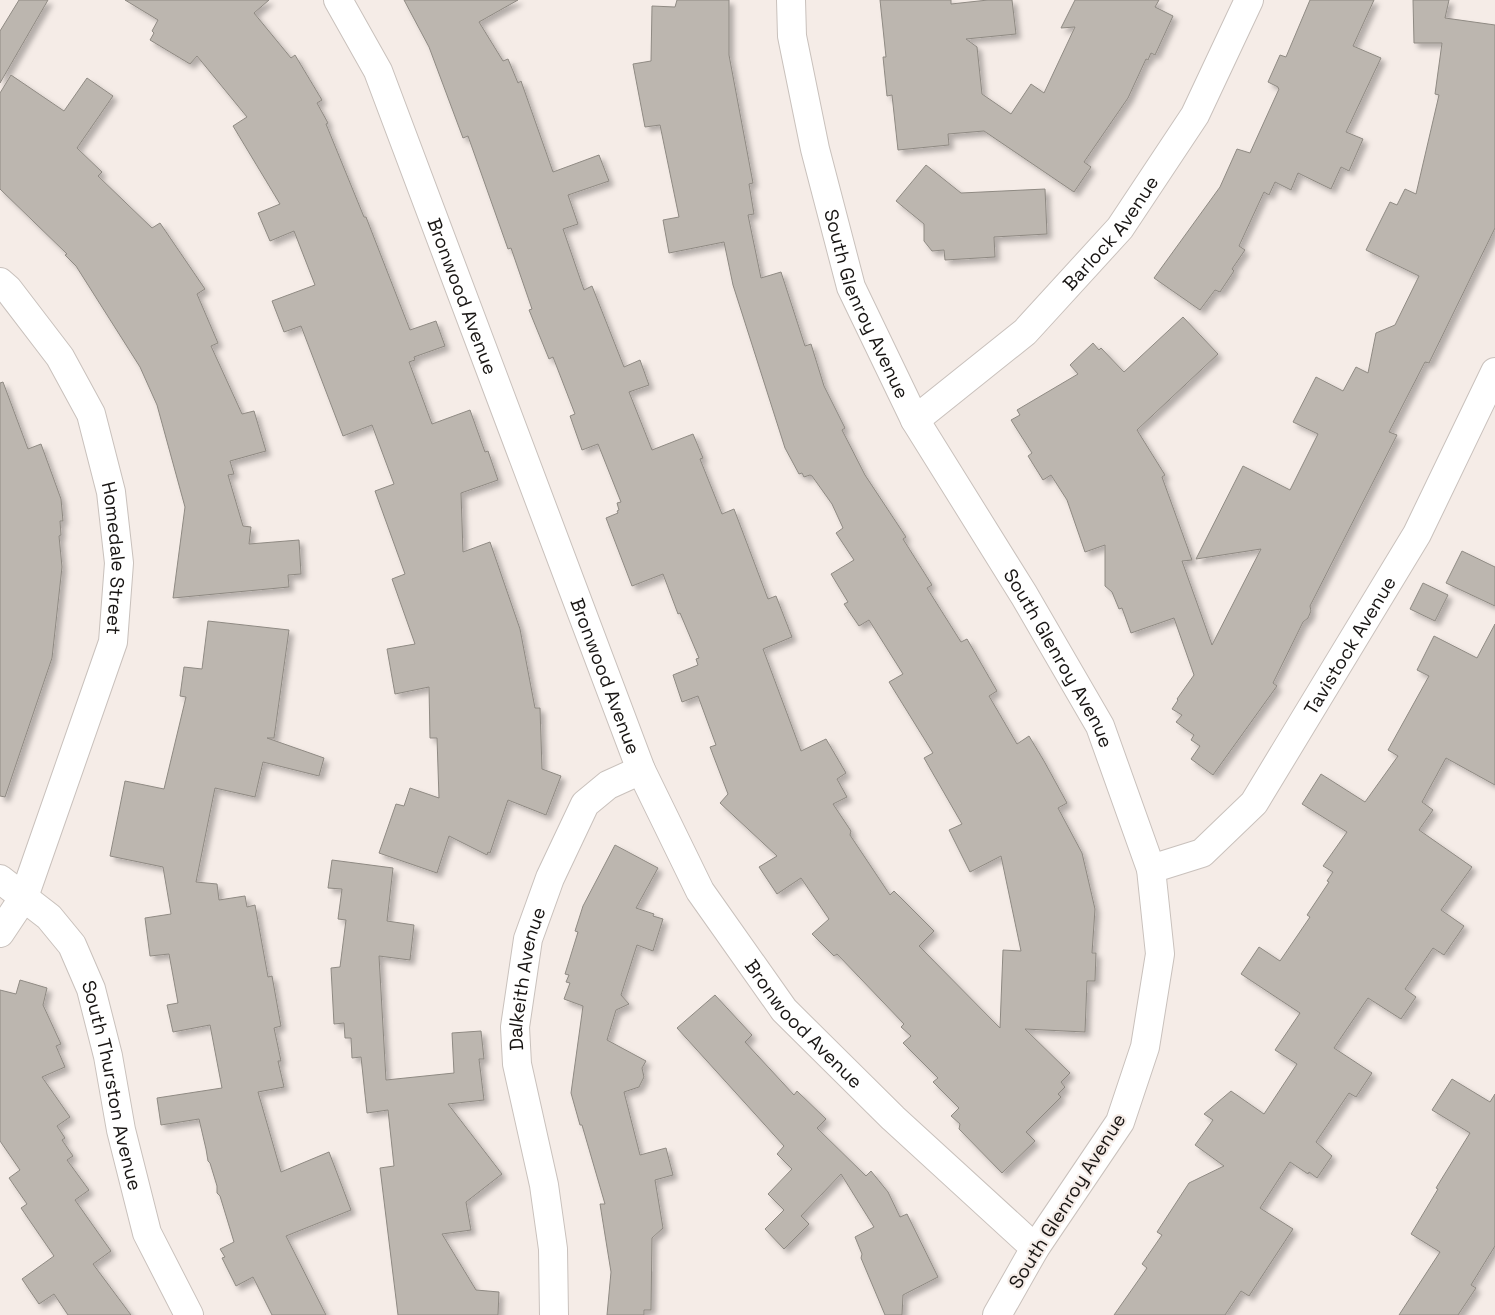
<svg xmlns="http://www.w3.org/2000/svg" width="1495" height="1315" font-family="'Space Grotesk',sans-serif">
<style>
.building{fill:#bcb6af;stroke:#8f8a83;filter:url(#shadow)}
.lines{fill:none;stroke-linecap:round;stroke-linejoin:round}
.minor-casing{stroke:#c9c1bc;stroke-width:30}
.minor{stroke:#fff;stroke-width:28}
.labels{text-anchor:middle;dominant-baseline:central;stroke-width:4.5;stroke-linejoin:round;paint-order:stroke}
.street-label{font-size:19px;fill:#181513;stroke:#f5ece7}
</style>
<defs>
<filter id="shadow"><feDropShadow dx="4.5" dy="4.5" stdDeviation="2.5" flood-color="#0004"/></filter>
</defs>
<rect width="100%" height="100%" fill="#f5ece7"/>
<path class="building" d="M19,0h29l-48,83v-52z
M125,0h144l-15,13 37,45 4,-3 27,45 -5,3 11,20 -2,1 38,93h2l44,113 26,-9 9,25 -31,11 1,3 -6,2 23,62 38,-14 15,42 3,-1 10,29 -37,13 2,59 27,-10 30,87 15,79h5l2,61 19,7 -15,39 -38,-15 -18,53 -2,-1 -1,3 -38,-19 -12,37 -58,-20 17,-49 8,2 6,-18 29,10 -2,-60h-7l-1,-51 -34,7 -8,-45 28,-5 -23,-65 13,-5 -30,-83 19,-7 -22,-59 -29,11 -42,-110 -17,6 -12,-31 43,-16 -21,-54 -24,10 -12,-28 22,-9 -47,-78 14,-9 -50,-61 -7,8 -40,-24 4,-7 -2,-2 6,-11z
M404,0h114l-39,22 24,39 5,-2 10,24 3,-2 32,91 46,-17 10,26 -41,14 10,29 -15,5 21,61 8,-4 32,81 16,-7 9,25 -20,7 23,58 41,-16 10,24 -3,1 22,55 12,-5 34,90 8,-3 16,41 -29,12 38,102 25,-12 20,34 -9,6 10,18 -14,7 18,27 -1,4 40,60 4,-4 40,40 -15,15 81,82 3,-78 18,1 -20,-95 -31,16 -21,-42 13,-6 -38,-66 9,-5 -44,-71 14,-8 -34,-54 -10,6 -15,-22 4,-2 -17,-28 23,-14 -18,-27 7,-5 -11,-24 -20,-28 -2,-1 -6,2 -2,-4 -3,1 -14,-26 -52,-163 -9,-43 -55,11 -6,-33 16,-3 -19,-92 -15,2 -12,-63 18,-3 1,-55 23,1 2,-7h52v55l24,128 -4,1 5,30 -6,1 13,63 20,-6 24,74 6,-2 13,42 21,42 -3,2 23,45 41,62 -3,2 29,46 -5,3 34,54 6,-3 30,52 -8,5 28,48 12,-8 15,25 23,42 -9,5 24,45 13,56 -3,44h4l-1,28h-8l-2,51 -60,-3 45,44 -9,9 4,5 -7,7 3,3 -35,35 9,9 -33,32 -43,-44 1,-5 -9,-8 8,-8 -26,-26 5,-4 -35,-35 8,-7 -10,-9 3,-3 -67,-70 -3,2 -22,-22 17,-15 -28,-41 -24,16 -18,-27 18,-11 -57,-53 8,-9 -18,-47 6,-2 -18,-49 -16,6 -9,-27 25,-10 -2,-6 3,-1 -19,-45 -2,1 -15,-40 -31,12 -26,-68 12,-5 -1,-2 2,-1 -2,-7 4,-1 -23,-58 -16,6 -12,-34 5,-2 -22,-57 -4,2 -20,-49 3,-1 -21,-61 -3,1 -40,-113 -5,2 -34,-91z
M880,0h71v4l37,-4h24l4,34 -50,5 11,8 5,47 29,20 20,-30 13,9 31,-66 -14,1 14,-28h84l-4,7 18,9 -18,39 -4,-2 -3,7 -2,-1 -18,39 -44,64 7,5 -17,25 -90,-61 -36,3 1,11 -51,5 -6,-55 -5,1 -4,-39h3z
M1310,0h64l-21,46 28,12 -35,74 17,7 -14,32 -8,-4 -10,22 -33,-16 -7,17 -16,-8 -6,13 -5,-3 -25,54 6,4 -13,19 2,2 -14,21 -5,-2 -15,20 -46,-32 66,-91 17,-38 13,4 29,-64 -1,-1v-1l-10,-5 12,-27 6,2z
M1413,0h36l-4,18 50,7v203l-66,135 -4,-1 -36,70 8,3 -87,171 1,5 -3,7 -5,4 -30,61 4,3 -64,89 -22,-16 9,-13 -9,-6 3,-5 -18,-13 6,-7 -10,-6 6,-9 -1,-1 17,-24 -20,-57 -43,15 -9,-25 -3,1 -7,-17 -7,-6v-41l-20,7 -18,-52 -16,-25 -8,5 -15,-24 4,-3 -21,-33 9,-5 -3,-5 61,-36 -8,-9 23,-22 6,7 2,-2 23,24 59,-55 35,37 -81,76 28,45 -3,2 30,83 -10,1 30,84 49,-96 -65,10 47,-93 47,24 28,-56 -25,-12 23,-45 27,14 13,-24 12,6 8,-40 19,-8 24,-49 -53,-26 24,-48 7,3 8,-16 11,5 23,-99 -4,-1 7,-51h-28z
M11,75l53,36 23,-33 26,18 -36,52 25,24 -4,4 54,52 8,-5 45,66 -8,5 21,49 -7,3 31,68 12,-3 12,40 -36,10 4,13 -6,1 15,51 8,1 -2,17 50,-4 2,34 -13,1 1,12 -116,11 12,-91 -28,-102 -17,-38 -64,-101 -11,-11 2,-1 -67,-65v-96z
M926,165l35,28 84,-4 2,45 -53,3 1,20 -50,3 -1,-10 -12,1 -8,-10v-17l-28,-23z
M3,382l25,67 13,-5 20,55 2,22h-3l1,14 -2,1 3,31 -10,91 -47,139 -5,-1v-413z
M1462,551l33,16v39l-49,-23z
M1423,583l25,12 -13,26 -25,-12z
M208,621l81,9 -15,108h-7l57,20 -5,18 -56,-14 -8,35 -40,-9 -19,94 21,2 2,16 26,-4 2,11 8,-2 13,72 4,-1 9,50 -7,2 7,33h-3l6,26 -26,5 23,80 48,-20 22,58 -65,26 40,79h-54l-19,-38 -17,9 -14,-28 3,-1 -5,-8 14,-7 -14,-46 -3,-3v-7l-7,-23 -2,-2 -2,-12 -7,-30 -38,6 -4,-27 65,-10 -12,-63 -37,7 -6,-27 11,-2 -9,-49 -19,2 -5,-38 26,-4 -8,-47 -53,-11 15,-75 39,8 22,-92 -6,-1 4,-29 18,2z
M1495,624v161l-49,-27 -24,44 11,8 -14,20 53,37 -31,43 23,16 -20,29 -11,-7 -28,41 11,8 -15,22 -33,-21 -34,50 38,25 -16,24 -7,-4 -33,49 16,14 -15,22 -8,-6 -1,2 -18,-12 -30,46 33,21 -44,67 -8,-5 -16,24h-111l33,-47 -5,-4 20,-29 -5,-3 32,-49 35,-17 -29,-21 18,-25 -9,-6 27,-23 33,23 33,-50 -22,-14 25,-37 -59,-39 18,-27 21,14 30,-44 -3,-2 22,-33 -2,-1 6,-9 -10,-6 24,-34 -45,-28 19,-30 44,28 33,-46 -10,-6 41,-74 -12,-6 17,-34 43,22z
M615,845l43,23 -22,40 18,6 -1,2 10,3 -10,32 -16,-6 -16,50 8,9 -13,6 -9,30 39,21 -4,7 2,9 -5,10 -15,5 16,63 26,-7 7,27 -18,5 8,48 -11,10 -1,72h-7v5h-37l4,-43 -11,-68h5l-23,-79h-2l-9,-32 12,-87 -19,-7 6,-16 -4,-1 3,-7 -4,-1 13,-42 -3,-1 8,-25z
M332,860l61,8 -6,53 27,4 -4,35 -31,-4 7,124 68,-7 -2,-40 29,-2 3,28h-5l5,41 -36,4 54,70 -36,28 5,28 -29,4 34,56 23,2 -1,23h-100l-18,-147 14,-2 -6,-56 -21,3 -6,-56 -9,1 -1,-20h-6l-1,-15 -10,1 -3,-56 9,-1 6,-47 -8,-1 4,-30 -14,-1z
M20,980l27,8 -4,17 18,39 -5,2 9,21 -23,10 28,40 -13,9 8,12 -3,2 11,16 -6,4 22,30 -14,10 36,51 -18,13 38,51h-63l-14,-21 -15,10 -17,-25 32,-23 -33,-48 6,-4 -18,-26 11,-8 -20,-29v-151l16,4z
M715,995l37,40 -7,7 49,53 3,-4 29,28 -9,9 49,48 5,-5 17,21 12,25 7,-3 31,63 -35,18 -1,20h-17l-24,-57 1,-4 -7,-17 19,-10 -33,-53 -40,42 8,8 -25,25 -19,-20 19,-19 -16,-16 24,-25 -15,-15 7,-8 -107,-118z
M1452,1079l38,23 5,-8v152l-24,39 5,3 -18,27h-59l41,-63 -29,-18 27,-45 -2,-1 34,-55 -38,-23z"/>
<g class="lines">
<g class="minor-casing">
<g id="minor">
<path id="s1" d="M338,0l40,71 263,699 59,121 84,119 109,108 142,130"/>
<path id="s2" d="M791,0l1,36 23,113 36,138 64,133 109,175 76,131 51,143 9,85 -15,93 -25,75 -85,126 -38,67"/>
<path id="s3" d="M0,282l8,7 52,68 31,57 20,78 8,71 -6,79 -89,255 -24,36"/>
<path id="s4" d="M915,420l110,-88 95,-104 75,-113 54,-115"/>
<path id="s5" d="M1151,869l51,-16 52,-50 163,-269 78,-162"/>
<path id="s6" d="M0,879l49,38 23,28 19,44 17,67 13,74 26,103 42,82"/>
<path id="s7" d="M554,1315l-1,-66 -9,-64 -27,-121 -2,-37 13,-88 22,-61 35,-74 23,-19 33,-15"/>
</g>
</g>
<use href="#minor" class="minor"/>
</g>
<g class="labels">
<g class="street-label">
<text stroke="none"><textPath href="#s4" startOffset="272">Barlock Avenue</textPath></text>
<text stroke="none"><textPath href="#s1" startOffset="322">Bronwood Avenue</textPath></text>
<text stroke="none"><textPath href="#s2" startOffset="315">South Glenroy Avenue</textPath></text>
<text stroke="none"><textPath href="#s3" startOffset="308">Homedale Street</textPath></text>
<text stroke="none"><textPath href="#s5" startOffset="310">Tavistock Avenue</textPath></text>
<text stroke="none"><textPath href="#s2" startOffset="720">South Glenroy Avenue</textPath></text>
<text stroke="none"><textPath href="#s1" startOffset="728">Bronwood Avenue</textPath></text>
<text stroke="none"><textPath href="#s7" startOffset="341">Dalkeith Avenue</textPath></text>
<text stroke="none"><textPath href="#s1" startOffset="1132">Bronwood Avenue</textPath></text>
<text stroke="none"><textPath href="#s6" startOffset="245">South Thurston Avenue</textPath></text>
<text transform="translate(1067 1201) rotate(-58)">South Glenroy Avenue</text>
</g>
</g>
</svg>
